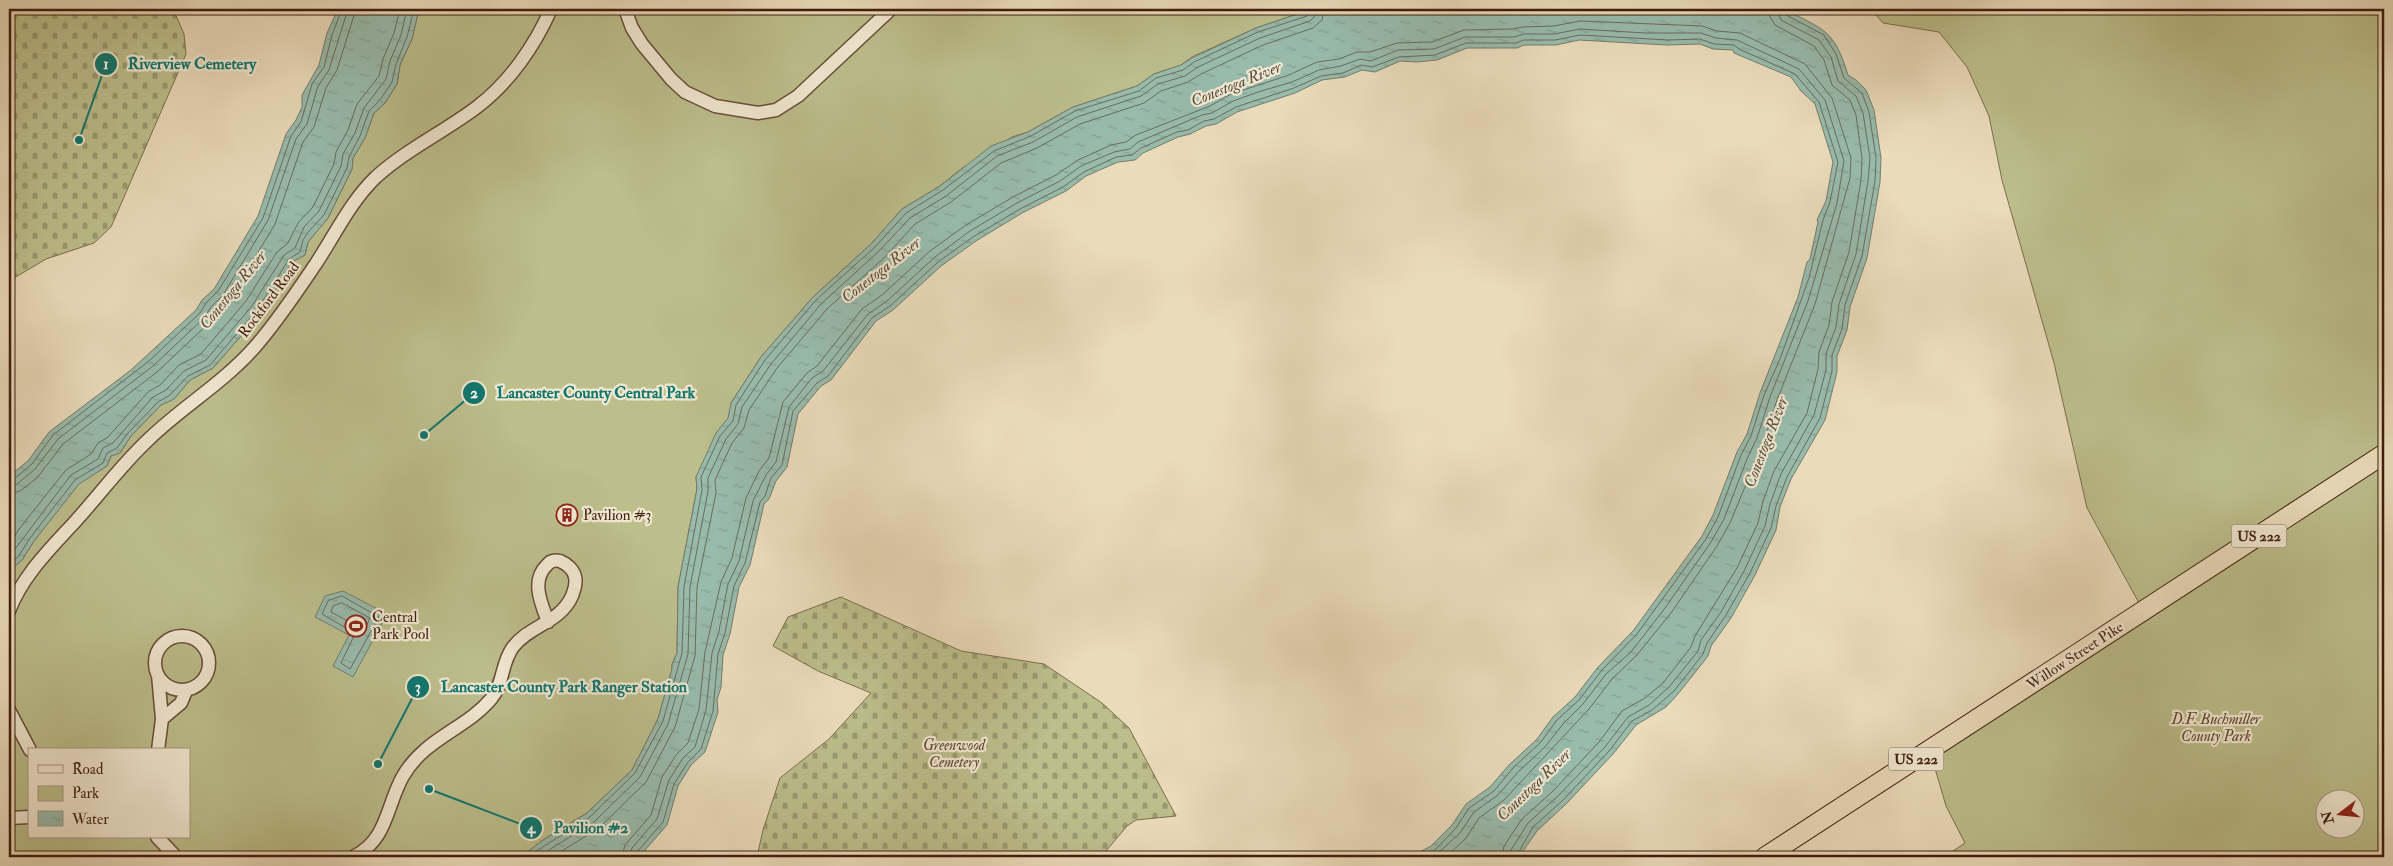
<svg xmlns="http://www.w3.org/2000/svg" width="2393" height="866" font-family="'IM FELL Double Pica',serif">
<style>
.green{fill:#bcbe8c;stroke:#7d6e4c;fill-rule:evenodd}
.cemetery{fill:url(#cemetery-stones);stroke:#7d6e4c}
.water{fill:url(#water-ripples);stroke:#747c6c}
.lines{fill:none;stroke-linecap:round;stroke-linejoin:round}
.shore{stroke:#6b6c5c;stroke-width:1}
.minor-casing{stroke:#694d38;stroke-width:15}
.highway-casing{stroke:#3e1e0d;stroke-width:21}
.minor{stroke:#f1e8d2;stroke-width:12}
.highway{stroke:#eadbba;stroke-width:19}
.labels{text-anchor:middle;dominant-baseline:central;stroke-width:4.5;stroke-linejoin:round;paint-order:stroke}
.shield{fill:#f1e8d2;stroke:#745b48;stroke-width:1}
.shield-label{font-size:14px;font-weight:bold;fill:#3e1e0d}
.street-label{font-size:15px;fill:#3e1e0d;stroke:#f1e8d2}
.poi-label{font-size:15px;fill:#3e1e0d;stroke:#f1e8d2;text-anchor:start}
.park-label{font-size:15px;font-style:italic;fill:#5e462d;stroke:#f1e8d2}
.water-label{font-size:16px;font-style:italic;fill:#594d3d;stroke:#f1e8d2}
.leader{fill:none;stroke:#0f766e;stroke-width:2}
.callout-dot{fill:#0f766e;stroke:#f1e8d2;stroke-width:2}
.mark-label{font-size:15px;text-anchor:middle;font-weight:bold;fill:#fff}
.callout-label{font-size:16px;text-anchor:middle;font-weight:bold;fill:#0f766e;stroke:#f1e8d2;stroke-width:4.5;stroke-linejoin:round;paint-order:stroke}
</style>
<defs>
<pattern id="cemetery-stones" width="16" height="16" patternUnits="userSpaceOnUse" patternTransform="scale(1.25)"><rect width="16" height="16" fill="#bcbe8c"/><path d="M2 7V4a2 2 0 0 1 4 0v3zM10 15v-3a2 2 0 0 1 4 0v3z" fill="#9a9a71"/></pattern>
<pattern id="water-ripples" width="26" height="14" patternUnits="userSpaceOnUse" patternTransform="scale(1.25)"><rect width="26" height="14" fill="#98bbac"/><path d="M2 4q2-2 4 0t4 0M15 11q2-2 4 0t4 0" fill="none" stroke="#84a093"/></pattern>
</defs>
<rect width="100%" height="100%" fill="#eadbba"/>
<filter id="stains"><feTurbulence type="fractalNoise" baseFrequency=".004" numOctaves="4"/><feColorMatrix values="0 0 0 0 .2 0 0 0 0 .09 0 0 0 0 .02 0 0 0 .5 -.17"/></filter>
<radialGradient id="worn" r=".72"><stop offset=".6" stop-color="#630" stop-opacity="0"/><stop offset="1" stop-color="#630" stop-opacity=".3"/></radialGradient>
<path class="green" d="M419,9h893l-56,19 -64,29 -11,8 -27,9 -17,12 -64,21 -45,25 -16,5 -51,32 -21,17 -38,23 -31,35 -58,53 -52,60 -30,46 -2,15 -33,59 1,12 -19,98 -1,66 -5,11v5l-14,50 -26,51 -45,43 -44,27 -22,17h-512v-286l13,-11 12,-19 45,-58 28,-17 4,-10 9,-3 11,-17 30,-31 13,-6 16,-19 23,-12 48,-55 31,-51 13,-7 3,-13 20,-24 24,-49 1,-11 12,-20 9,-25 11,-10 12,-19 3,-19 12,-26zM29,750h160v87h-160z
M1871,9h513v434l-245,160 -52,-95 -33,-145 -52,-183 -13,-64 -22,-49 -28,-35 -56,-9z
M2384,465v392h-440l21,-14 -19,-37 -14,-48zM2326,798h30v30h-30z"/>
<path class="cemetery" d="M9,9h164l11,25 2,20 -75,173 -17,16 -48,16 -37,22z
M841,597l120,54 83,13 58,39 27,25 47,88 -40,4 -9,6 -26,31h-344l6,-27 17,-52 49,-39 42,-46 -53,-22 -45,-25 15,-29z"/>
<path class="water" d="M338,9h81l-7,30 -12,26 -3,19 -12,19 -11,10 -9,25 -12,20 -1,11 -24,49 -20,24 -3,13 -13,7 -31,51 -48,55 -23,12 -16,19 -13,6 -30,31 -11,17 -9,3 -4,10 -28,18 -45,57 -12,19 -13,11v-95l19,-15 21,-29 82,-62 65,-60 6,-10 12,-11 44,-73 28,-82 10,-14 6,-13v-12l17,-30 8,-32z
M1312,9h472c40,21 50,20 64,66l8,5 10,10 8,20 7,48 -1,24 -13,76 -17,49 -3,23 -10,26v16l-12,48 -34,59 -11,28 -4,23 -21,45 -24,43 -20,28 -3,10 -30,38 -12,13 -30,18 -23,29 -47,50 -29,27 -18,26h-109l21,-11 21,-21 14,-21 24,-17 19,-22 28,-26 16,-22 22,-20 23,-30 35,-36 69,-95 11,-21 24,-63 10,-18 13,-41 38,-96 9,-35 3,-3 8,-37 -1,-2 9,-19 7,-39 -18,-58 -14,-13 -10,-14 -57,-24 -1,-3 -20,-1 -13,-5 -33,1 -88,-5 -23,5h-32l-7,3h-50l-30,12 -20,2 -17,-1 -25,11 -13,-2 -17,7 -23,3 -27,13 -58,19 -21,12 -10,2 -16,8 -12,3 -35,16 -8,7 -17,2 -32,14 -20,15 -44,22 -46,28 -35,25 -48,44 -17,11 -45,59 -10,6 -23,28 -11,53 -11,14 -7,18 -5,5 -14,61 -11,22 -9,47 -7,21 -2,32 -4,13 1,12 -13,40 -14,13 -13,21 -11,39 -28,32h-118l22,-17 44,-27 45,-43 26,-51 14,-50v-4l5,-12 1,-66 19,-98 -1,-12 20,-44 12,-15 3,-15 30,-46 52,-60 58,-53 31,-35 38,-23 51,-40 37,-14 45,-25 64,-21 17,-12 27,-9 11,-7 64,-30z
M343,591l44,23 -34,63 -20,-11 16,-31 -34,-18 10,-21z"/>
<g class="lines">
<path class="shore" d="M9,480l5,-1 18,-15 21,-29 96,-74 51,-48 6,-10 12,-12 45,-73 28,-82 10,-14 11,-38 12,-17 8,-32 10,-26
M9,486l7,-1 19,-16 23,-30 95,-73 51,-48 7,-11 12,-12 45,-75 28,-81 11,-15 11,-38 11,-16 19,-61
M9,494l11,-3 17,-13 26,-34 94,-72 52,-49 8,-12 13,-12 45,-75 28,-82 11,-15 12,-39 11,-18 19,-61
M9,546l10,-17 47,-59 25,-16 7,-11 10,-6 40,-45 12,-7 19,-20 22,-11 45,-53 31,-49 11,-9 10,-20 15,-16 21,-43 2,-12 12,-22 9,-26 22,-28 4,-17 11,-26 6,-24
M9,557l62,-82 27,-16 5,-11 10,-5 40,-46 13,-7 18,-19 22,-11 46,-54 32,-51 11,-7 9,-21 15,-16 22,-45 2,-12 12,-21 9,-25 22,-29 4,-18 11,-26 6,-26
M9,565l9,-8 12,-19 45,-58 28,-17 4,-10 10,-5 11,-15 30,-31 12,-7 18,-19 22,-11 47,-55 32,-51 11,-7 3,-12 6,-9 15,-16 23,-47 2,-11 11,-21 9,-25 11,-11 12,-18 4,-18 11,-27 7,-28
M342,596l37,21 -29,52 -9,-6 12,-25v-6l-31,-18 6,-13z
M342,603l28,15 -7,15h-3l-5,-8 -24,-13 2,-6z
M527,857l63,-40 45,-44 28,-52 19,-68 2,-66 18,-97 -1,-13 19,-41 13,-15 3,-16 29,-45 51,-60 59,-53 31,-34 37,-23 51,-39 37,-15 44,-25 64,-20 17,-13 27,-8 11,-8 64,-30 49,-16 3,-7
M541,857l8,-7 45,-28 46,-45 28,-53 20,-70 2,-67 18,-96v-13l18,-39 12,-15 4,-17 29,-43 50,-60 58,-53 31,-33 36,-22 51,-40 36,-14 44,-25 64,-21 17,-12 27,-8 13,-9 62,-29 50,-17 5,-5 2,-7
M552,857l47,-29 47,-46 29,-55 20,-71 2,-69 19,-94 -1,-13 17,-37 12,-15 5,-18 28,-42 50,-59 58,-52 30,-33 36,-22 50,-39 36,-15 43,-24 64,-21 17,-12 27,-9 13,-8 62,-29 50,-17 9,-8 2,-11
M622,857l3,-12 26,-30 11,-38 14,-22 12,-12 11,-34 6,-57 16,-70 11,-24 14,-60 13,-27 10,-13 14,-56 24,-29 10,-7 45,-57 20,-14 48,-44 36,-26 47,-28 43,-22 22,-15 33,-15 15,-3 10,-7 74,-29 21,-12 58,-19 28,-13 22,-3 18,-7h13l27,-9 35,-1 32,-12 49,-1 10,-2 31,-1 26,-5 122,5 15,5 23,2 65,31 27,34 19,60 -1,20 -35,126 -38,96 -13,41 -34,82 -13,23 -46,67 -35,43 -24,23 -23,30 -85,91 -25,18 -13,20 -20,19
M629,857l3,-9 25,-29 12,-39 14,-22 12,-11 11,-37 6,-57 7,-22 9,-47 11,-23 14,-60 13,-26 10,-13 13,-55 23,-29 11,-7 45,-57 19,-13 48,-44 35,-26 47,-28 43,-22 21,-15 33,-14 16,-3 8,-7 64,-27 10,-2 21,-12 25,-9 34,-10 27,-12 22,-4 19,-7 11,2 27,-11 36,-1 31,-12h49l10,-3h30l26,-5 65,4h56l15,5 21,2 62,29 26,31 19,61 -7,42 -29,98 -38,96 -13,41 -10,21 -23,60 -13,23 -46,66 -34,44 -25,22 -23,30 -20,20 -18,23 -27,25 -20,23 -24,17 -14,21 -26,24
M636,857l1,-5 26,-30 11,-38 14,-22 13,-13 12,-38 5,-57 7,-21 9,-47 11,-23 15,-61 5,-6 6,-18 11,-13 11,-54 24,-28 11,-7 44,-58 18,-12 48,-44 35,-25 47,-28 43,-22 21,-15 32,-15 16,-2 9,-7 36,-16 11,-2 16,-9 10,-2 22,-12 58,-19 27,-12 22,-3 18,-8 11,2 27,-10 36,-2 31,-12h50l8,-3h31l25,-5 88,5 32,-1 14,5 20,1 5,4 56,25 24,28 19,60 -8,40 -7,18 -14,58 -29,81 -16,36 -13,41 -10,19 -23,62 -12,22 -69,95 -35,36 -23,30 -22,20 -16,22 -28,26 -19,23 -25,17 -13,20 -21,22 -14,7
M1502,857l2,-11 18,-27 31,-28 46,-49 23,-31 23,-13 18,-15 28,-36 4,-11 42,-68 21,-45 5,-22 11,-30 33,-58 11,-44 1,-17 10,-27 3,-23 17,-50 12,-72 1,-22 -6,-43 -6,-15 -18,-15 -8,-25 -10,-14 -39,-21 -5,-8 -1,-8
M1510,857l1,-7 17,-27 30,-27 47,-49 23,-30 21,-12 20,-18 29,-36 3,-11 20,-28 23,-41 21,-45 5,-22 11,-30 33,-59 12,-45v-16l10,-27 3,-23 17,-50 12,-73 2,-23 -7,-45 -7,-17 -18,-15 -7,-24 -12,-17 -38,-20 -5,-11
M1516,857l17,-30 29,-26 47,-50 23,-30 20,-11 22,-19 29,-37 4,-11 19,-28 24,-42 21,-45 5,-22 11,-29 33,-59 12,-47v-16l10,-26 3,-24 17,-49 13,-75 1,-23 -7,-46 -7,-19 -18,-15 -8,-24 -12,-19 -38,-20 -3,-6"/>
<g class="minor-casing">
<path id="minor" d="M625,9l7,19 10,16 29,35 14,13 30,14 43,7 18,-3 22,-14 93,-87
M9,611c13,-34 39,-60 63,-86 26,-28 48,-59 77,-86 33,-32 74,-56 105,-91 23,-26 42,-55 61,-83 20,-30 35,-63 61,-88 31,-28 68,-45 101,-70 33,-25 58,-62 74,-98
M155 663a27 27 0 1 1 54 0a27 27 0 1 1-54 0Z
M158,675l4,44 -4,31
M9,710l21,40
M162,719l19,-16 5,-12
M9,818l20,-1
M157,837l19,20
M353,857c35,-17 33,-51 50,-81 22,-38 63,-47 88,-77 13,-15 10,-36 22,-52 17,-22 47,-24 59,-51 2,-6 5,-12 3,-19 -1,-7 -8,-13 -15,-16 -5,-1 -10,0 -13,4 -17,16 -5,40 1,57"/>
</g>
<g class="highway-casing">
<path id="highway" d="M1765,857l619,-403"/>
</g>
<use href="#minor" class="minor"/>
<use href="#highway" class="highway"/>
</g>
<defs>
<g id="building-ring" transform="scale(1.125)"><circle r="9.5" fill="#f1e8d2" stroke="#8f2418" stroke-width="1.5"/><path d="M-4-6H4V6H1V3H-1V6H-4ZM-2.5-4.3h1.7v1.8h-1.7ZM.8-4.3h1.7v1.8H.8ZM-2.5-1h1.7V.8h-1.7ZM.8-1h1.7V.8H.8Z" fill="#8f2418"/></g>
<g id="stadium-ring" transform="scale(1.125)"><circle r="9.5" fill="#f1e8d2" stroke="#8f2418" stroke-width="1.5"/><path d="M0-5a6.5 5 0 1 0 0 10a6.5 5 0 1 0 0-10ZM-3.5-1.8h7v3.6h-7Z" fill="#8f2418"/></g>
</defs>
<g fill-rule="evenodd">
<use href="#building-ring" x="567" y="515"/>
<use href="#stadium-ring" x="356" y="626"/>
</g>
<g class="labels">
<g class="shield">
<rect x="2231.5" y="524.5" width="55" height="23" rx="4"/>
<rect x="1888.5" y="747.5" width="55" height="23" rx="4"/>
</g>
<g class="shield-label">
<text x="2259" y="536">US 222</text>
<text x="1916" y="759">US 222</text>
</g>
<g class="street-label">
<text transform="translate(269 300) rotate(-53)">Rockford Road</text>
<text transform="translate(2075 656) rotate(-33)">Willow Street Pike</text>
</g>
<g class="poi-label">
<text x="583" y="515">Pavilion #3</text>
<text x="372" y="617">Central<tspan x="372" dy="17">Park Pool</tspan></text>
</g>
<g class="park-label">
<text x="2216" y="719">D.F. Buchmiller<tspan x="2216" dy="17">County Park</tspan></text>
<text x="954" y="745">Greenwood<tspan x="954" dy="17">Cemetery</tspan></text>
</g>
<g class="water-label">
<text transform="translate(1236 84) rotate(-22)">Conestoga River</text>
<text transform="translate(881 270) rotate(-38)">Conestoga River</text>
<text transform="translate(233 290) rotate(-51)">Conestoga River</text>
<text transform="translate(1766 442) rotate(-69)">Conestoga River</text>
<text transform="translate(1534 785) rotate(-44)">Conestoga River</text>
</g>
</g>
<path class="leader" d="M79 140L106 64M424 435L474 393M378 764L418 687M429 789L531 828"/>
<g class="callout-dot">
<circle cx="79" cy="140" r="5"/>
<circle cx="424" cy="435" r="5"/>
<circle cx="378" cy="764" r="5"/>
<circle cx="429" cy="789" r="5"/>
<circle cx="106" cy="64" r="12"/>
<circle cx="474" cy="393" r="12"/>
<circle cx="418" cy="687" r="12"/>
<circle cx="531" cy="828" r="12"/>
</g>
<g class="mark-label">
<text x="106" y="69">1</text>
<text x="474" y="398">2</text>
<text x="418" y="692">3</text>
<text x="531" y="833">4</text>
</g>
<g class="callout-label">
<text x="192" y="69">Riverview Cemetery</text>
<text x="596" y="398">Lancaster County Central Park</text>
<text x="564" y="692">Lancaster County Park Ranger Station</text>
<text x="591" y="833">Pavilion #2</text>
</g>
<rect width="2393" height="866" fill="none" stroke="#eadbba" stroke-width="30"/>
<rect x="10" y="10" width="2373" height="846" fill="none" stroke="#3e1e0d" stroke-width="2.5"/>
<rect x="15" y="15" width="2363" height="836" fill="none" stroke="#3e1e0d"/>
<rect x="28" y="748" width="162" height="90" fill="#f1e8d2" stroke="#a99783"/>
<rect x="38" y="765" width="25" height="8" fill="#f1e8d2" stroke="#a99783"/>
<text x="72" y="774" font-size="15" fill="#3e1e0d">Road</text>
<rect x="38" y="786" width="25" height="15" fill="#bcbe8c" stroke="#a99783"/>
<text x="72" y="798" font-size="15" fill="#3e1e0d">Park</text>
<rect x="38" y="811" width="25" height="15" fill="url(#water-ripples)" stroke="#a99783"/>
<text x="72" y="824" font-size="15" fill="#3e1e0d">Water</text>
<g transform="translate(2340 814) rotate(254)"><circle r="24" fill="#f1e8d2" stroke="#a99783"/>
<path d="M0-4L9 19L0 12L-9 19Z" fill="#8f2418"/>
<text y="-8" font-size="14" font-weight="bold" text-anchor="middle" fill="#3e1e0d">N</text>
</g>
<rect width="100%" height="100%" filter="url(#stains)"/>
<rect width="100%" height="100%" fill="url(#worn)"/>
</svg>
